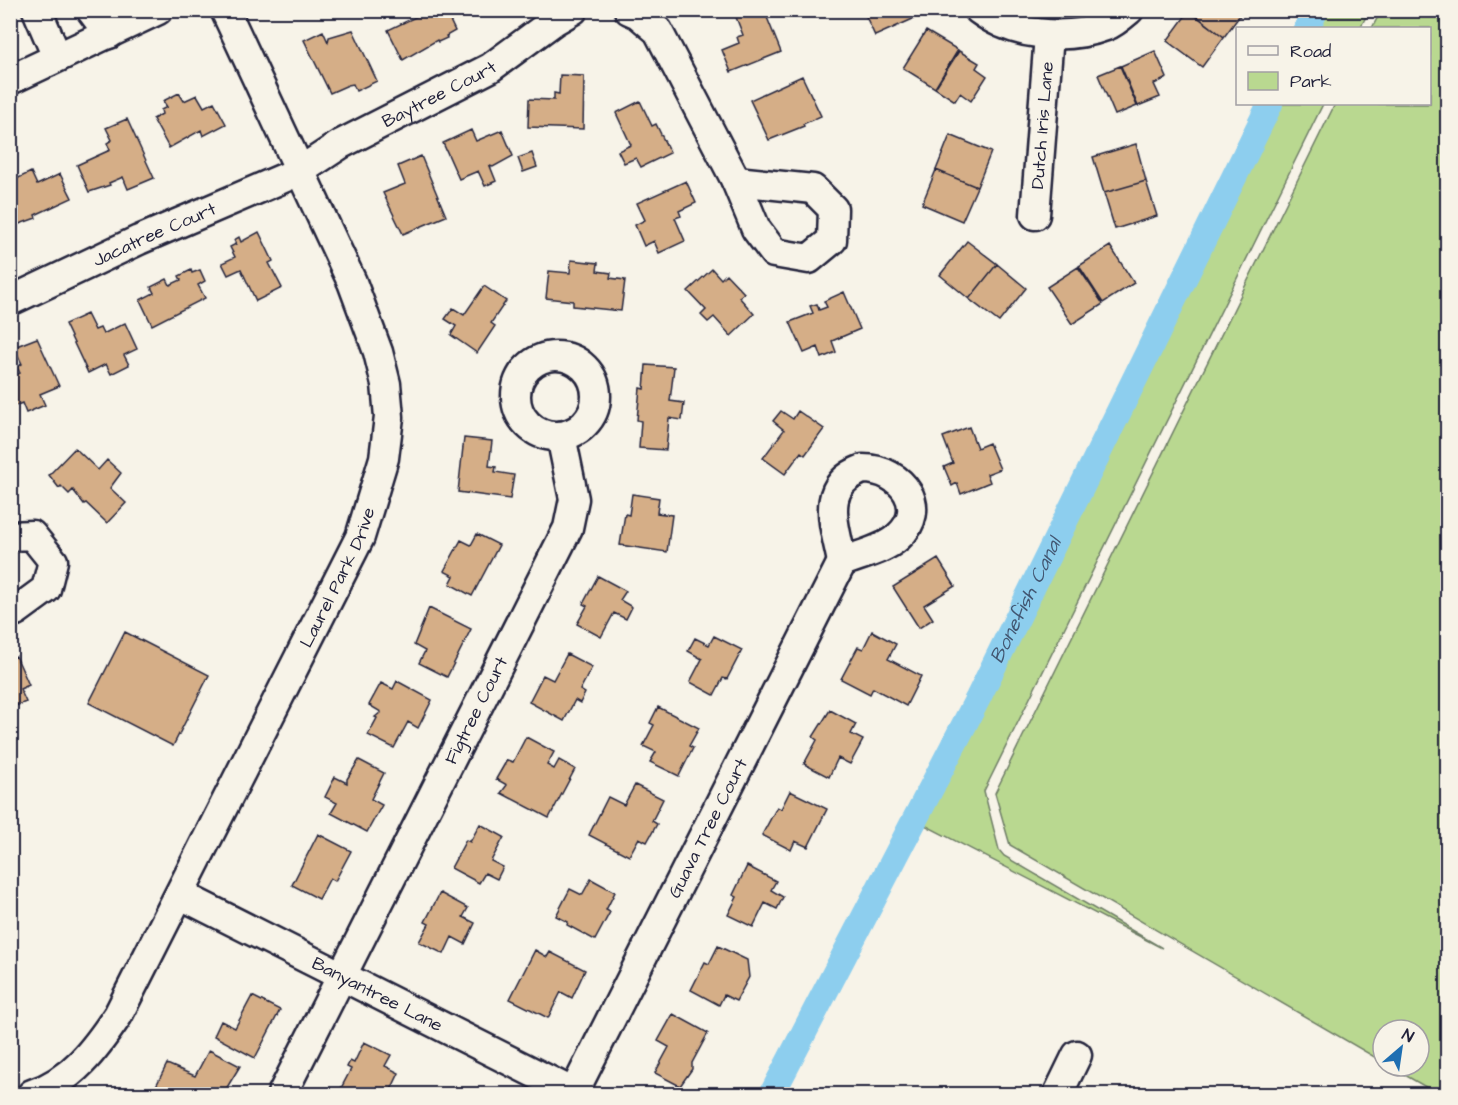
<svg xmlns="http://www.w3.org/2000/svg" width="1458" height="1105" font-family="'Architects Daughter',sans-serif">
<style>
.green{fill:#b9d890;stroke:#6e7d66;stroke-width:1.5}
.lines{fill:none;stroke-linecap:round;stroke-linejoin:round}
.canal{stroke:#8dceee;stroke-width:26}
.building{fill:#d5ae87;stroke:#22223b;stroke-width:1.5}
.minor-casing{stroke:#22223b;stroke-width:33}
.minor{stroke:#f7f3e8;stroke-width:28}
.labels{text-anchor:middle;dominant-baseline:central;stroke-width:4.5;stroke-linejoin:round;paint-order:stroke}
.street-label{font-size:18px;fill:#22223b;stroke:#f7f3e8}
.water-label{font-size:20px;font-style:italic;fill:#425671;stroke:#f7f3e8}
</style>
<rect width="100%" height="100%" fill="#f7f3e8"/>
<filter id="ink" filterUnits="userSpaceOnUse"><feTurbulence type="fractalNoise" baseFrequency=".0167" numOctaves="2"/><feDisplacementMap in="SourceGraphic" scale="12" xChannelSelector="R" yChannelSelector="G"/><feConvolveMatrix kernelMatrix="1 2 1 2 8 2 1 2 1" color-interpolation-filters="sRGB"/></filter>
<g filter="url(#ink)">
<path class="green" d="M1326,11v-1l43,1 -9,17h-43z
M1381,11h66v1083h-9l-49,-28h30v-36h-36v32l-373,-217 -15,-52 340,-689h95v-76h-58z
M1278,104h45l-339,687 15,59 5,6 158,92 -249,-129z"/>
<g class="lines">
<g class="canal">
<path d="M1307,28l9,-18"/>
<path id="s1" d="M772,1094l206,-396 292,-594"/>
</g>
</g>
<path class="building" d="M430,10h15l10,21 -9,5 1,2 -9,4 -1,-2 -34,20 -15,-30z
M738,10h26l17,42 -50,20 -9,-22 17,-7 -2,-6 6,-2 -9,-23z
M863,10h49l3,8 -40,18z
M1189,10h55l-20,27z
M1189,11l35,26 -22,30 -35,-26z
M353,30l24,51 -21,10 -3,-7 -5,1 -18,8 -26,-53 19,-9 5,11 1,-5z
M926,31l32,19 -23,38 -32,-20z
M959,51l20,12 -3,5 11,8 -16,25 -11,-8 -5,8 -20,-13z
M1155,51l12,27 -13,6 6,13 -22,9 -17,-40z
M1120,66l17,40 -22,9 -17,-40z
M560,75l24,1 -1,53 -55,-2 1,-28 25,1v-7l5,1z
M802,76l19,40 -18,8 1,2 -35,14 -19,-40z
M179,93l5,8 13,-6 7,12 10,-5 12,22 -23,12 -2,-6 -32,18 -16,-29 9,-5 -1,-4 6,-3 -4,-6z
M640,101l12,25 4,-2 14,29 -29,14 -5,-9 -12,5 -6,-12 13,-6 -15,-32z
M127,119l27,59 -26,11 -5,-12 -14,6 1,2 -21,7 -12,-27 33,-15 -3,-7 5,-3 -6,-12z
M471,130l5,11 26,-11 11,26 -20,11 -3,-1 6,15 -11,5 -7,-15 -19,8 -16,-36z
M950,135l41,17 -14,35 -41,-17z
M1136,144l10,37 -42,12 -11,-36z
M532,153l5,14 -14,5 -5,-14z
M421,156l25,60 -43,18 -20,-41 22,-9 -7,-18z
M936,170l41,17 -15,34 -40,-17z
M31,172l6,13 23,-11 12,24 -37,17 1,3 -25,9 -1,-33 5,-2 -5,-10z
M686,181l10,22 -17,8 2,5 -6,2 10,23 -26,12 -5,-12 -10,5 -9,-21 10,-5 -8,-17z
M1146,181l11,35 -42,13 -11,-36z
M259,232l14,29 -4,2 13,25 -26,13 -15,-32 -13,6 -6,-12 13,-6 -5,-10 6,-3 -2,-4 5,-3 2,5z
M967,241l30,23 -28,35 -29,-24z
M1110,246l24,37 -31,20 -24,-37z
M571,260l27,3 -1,8 14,2 -1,5 15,2 -4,31 -48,-5v-5l-27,-3 3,-27 21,2z
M997,264l29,24 -27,34 -30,-23z
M1078,267l25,37 -31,20 -25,-37z
M712,269l9,10 5,-5 18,19 -5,4 15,17 -23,22 -17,-19 -6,5 -7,-7 5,-5 -18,-19z
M191,270l1,3 8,-3 5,11 -7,4 7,13 -53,27 -12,-25 14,-7 -3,-6 16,-8 3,6 11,-5 -2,-4z
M484,286l22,15 -15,22 4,3 -18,27 -26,-18 5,-9 -11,-7 8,-11 11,7z
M844,292l16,37 -28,12 4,11 -14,6 -4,-11 -14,6 -14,-31 23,-9 -3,-7 7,-2 2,6 8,-3 -3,-6z
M87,314l8,16 5,-2 3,6 22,-11 12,26 -13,6 5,10 -18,9 -5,-10 -18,9 -23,-49z
M37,338l22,48 -19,8 5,11 -19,8 -4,-10 -12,5v-31l10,-4 -3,-6 5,-3 -8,-17z
M646,365l28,2 -4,34 14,2 -2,17 -13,-2 -3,32 -27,-2 2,-27 -4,-1 3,-32 4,1z
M781,411l12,8 5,-8 26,18 -19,26 -4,-3 -16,22 -22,-16 21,-28 -11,-9z
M969,427l8,21 12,-5 11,26 -13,5 3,8 -29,12 -4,-11 -5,3 -8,-19 9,-4 -10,-26z
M464,438l28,3 -3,25 7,1 -1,5 19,3 -4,24 -52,-7z
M75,448l23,22 9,-10 14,13 -11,15 16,15 -19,20 -21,-20 -2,1 -11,-14 -4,4 -8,-8 -2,2 -10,-13z
M632,494l27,4 -2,15 15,2 -5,37 -47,-7 5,-31 4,1z
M477,534l22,11 -27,51 -22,-12 4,-8 -10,-5 17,-31 10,5z
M938,559l17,27 -31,19 9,14 -14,9 -26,-41z
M598,576l28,15 -6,9 12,7 -6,12 -12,-6 -13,24 -24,-13 10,-18 -4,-2z
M429,608l42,21 -24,48 -28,-14 6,-12 -11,-6z
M872,631l24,13 -8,15 33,17 -15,30 -33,-18 -3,6 -29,-15 17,-32 5,2z
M125,632l84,43 -36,71 -84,-43z
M714,636l28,14 -15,29 -4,-1 -9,17 -24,-13 12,-23 -14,-8 7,-13 14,7z
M567,654l25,13 -12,23 5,3 -5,10 -5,-3 -11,21 -35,-19 14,-27 10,5z
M16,656l13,29 -9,4 6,13 -16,6v-49z
M397,681l35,19 -14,28 -10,-6 -14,26 -26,-13 9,-17 -2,-1 6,-5 -12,-7 12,-22 12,6z
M658,707l41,21 -10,18 4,2 -14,28 -29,-14 6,-10 -13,-6 11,-21 -4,-2z
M830,710l26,14 -5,10 12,6 -13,24 -12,-6 -9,19 -25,-13 13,-24 -4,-3z
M526,737l28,15 -7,13 7,4 5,-9 16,9 -26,49 -48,-25 6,-8 -11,-6 11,-19 6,2z
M359,760l25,13 -13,26 11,6 -15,27 -36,-19 6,-10 -12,-6 10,-20 12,6v-4z
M635,785l28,14 -11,22 5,3 -10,18 -8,-4 -10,18 -40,-21 19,-38 16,8z
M790,791l37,18 -19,38 -13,-6 -4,9 -29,-15 15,-28 4,2z
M480,824l24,13 -13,24 12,6 -6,12 -12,-6 -6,10 -28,-15 15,-28 4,2z
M318,834l33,17 -16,30 -5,-3 -11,21 -27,-14z
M747,866l29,15 -5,9 12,7 -6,12 -12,-6 -12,24 -25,-12 9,-18 -4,-2z
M591,879l24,13 -9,18 4,2 -15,28 -28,-15 1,-3 -12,-6 14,-27 12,6z
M440,893l28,15 -5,9 12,6 -10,21 -13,-7 -8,17 -25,-12 10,-18 -4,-2z
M718,946l29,14 2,17 -13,24 -12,-6 -5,10 -28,-15 14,-28 4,2z
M535,950l12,7 3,-5 35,18 -13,28 -11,-6 -13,26 -38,-19z
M252,996l28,14 -25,48 -41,-22 7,-15 14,7z
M673,1014l35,19 -16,30v6l-12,17 -25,-13 14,-26 -11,-6z
M364,1042l27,13 -6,11 14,7 -10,21h-51l13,-25 -4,-2 3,-6 4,2z
M209,1050l31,16 -17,28h-71l15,-30 28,12z"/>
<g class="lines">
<g class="minor-casing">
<g id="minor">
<path d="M37,10l20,47"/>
<path d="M91,10l18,24"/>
<path d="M629,10l9,4 20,17 78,150"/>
<path d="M979,10c34,26 87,31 127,16 8,-3 16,-10 23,-16"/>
<path d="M10,80l148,-70"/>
<path d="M736,181l77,8 20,20 -1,31 -23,19 -35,-6 -18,-24z"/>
<path id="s2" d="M1035,215l14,-180"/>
<path id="s3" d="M10,301l129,-61 161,-69 41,-27 149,-76 64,-47 19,-11"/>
<circle cx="556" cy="396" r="40"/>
<path d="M863,469c40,0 67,40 35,68 -14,13 -39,18 -56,25 -7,-37 -24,-76 21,-93z"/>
<path d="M10,536l22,-1 21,26 -7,28 -30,22 -6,-1"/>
<path id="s4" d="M181,895l393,198"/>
<path id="s5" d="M32,1094c40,-13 64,-46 86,-79l242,-478 24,-79 5,-41 -3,-33 -8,-32 -26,-70 -127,-272"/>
<path id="s6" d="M282,1094l286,-566 6,-29 -13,-63"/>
<path id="s7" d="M573,1094l269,-532"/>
<path d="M1058,1094l19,-39"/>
</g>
</g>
<use href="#minor" class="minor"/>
</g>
</g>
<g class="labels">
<g class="street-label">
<text stroke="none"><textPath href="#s3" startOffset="477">Baytree Court</textPath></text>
<text stroke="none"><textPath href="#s2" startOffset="90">Dutch Iris Lane</textPath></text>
<text stroke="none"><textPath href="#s3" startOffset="159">Jacatree Court</textPath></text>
<text stroke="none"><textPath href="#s5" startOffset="609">Laurel Park Drive</textPath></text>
<text stroke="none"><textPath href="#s6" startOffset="430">Figtree Court</textPath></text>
<text stroke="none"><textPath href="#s7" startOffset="298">Guava Tree Court</textPath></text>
<text stroke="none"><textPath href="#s4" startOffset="220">Banyantree Lane</textPath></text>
</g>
<g class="water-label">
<text stroke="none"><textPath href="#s1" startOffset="555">Bonefish Canal</textPath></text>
</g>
</g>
<rect width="1458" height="1105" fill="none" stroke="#f7f3e8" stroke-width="36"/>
<rect x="18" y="18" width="1422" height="1069" fill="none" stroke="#22223b" stroke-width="2" filter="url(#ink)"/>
<rect x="1236" y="27" width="195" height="78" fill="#f7f3e8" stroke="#a29fa3" stroke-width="1.5"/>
<rect x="1248" y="46" width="30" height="9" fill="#f7f3e8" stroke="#a29fa3" stroke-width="1.5"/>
<text x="1290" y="57" font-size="18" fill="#22223b">Road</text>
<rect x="1248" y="72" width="30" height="18" fill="#b9d890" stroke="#a29fa3" stroke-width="1.5"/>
<text x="1290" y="87" font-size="18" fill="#22223b">Park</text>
<g transform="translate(1401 1048) rotate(29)"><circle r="28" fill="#f7f3e8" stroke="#a29fa3" stroke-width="1.5"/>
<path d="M0-4.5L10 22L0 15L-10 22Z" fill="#1f6fb2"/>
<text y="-9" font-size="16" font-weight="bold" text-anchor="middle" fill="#22223b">N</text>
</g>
</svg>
